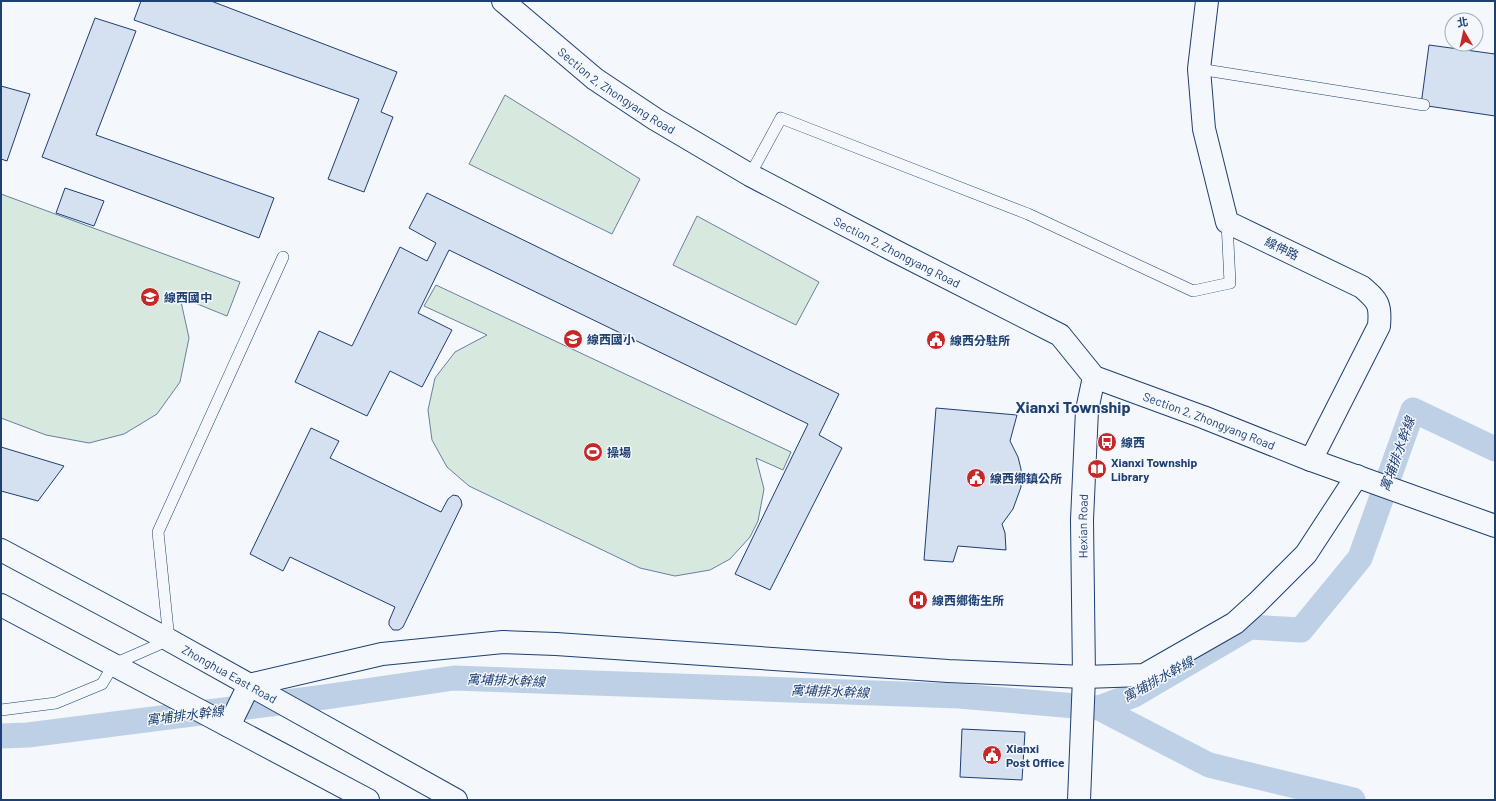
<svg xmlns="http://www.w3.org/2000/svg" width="1496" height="801" font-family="Barlow,'Noto Sans TC',sans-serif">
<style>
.green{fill:#d7e8df;stroke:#687fa3}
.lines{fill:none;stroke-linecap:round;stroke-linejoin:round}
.canal{stroke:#bed0e5;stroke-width:25}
.building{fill:#d5e0f0;stroke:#1d3f73}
.lane-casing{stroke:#1d3f73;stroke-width:12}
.street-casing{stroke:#1d3f73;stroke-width:24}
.secondary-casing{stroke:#1d3f73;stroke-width:24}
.lane{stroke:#f4f7fb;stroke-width:11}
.street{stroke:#f4f7fb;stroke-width:22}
.secondary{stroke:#f4f7fb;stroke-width:22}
.labels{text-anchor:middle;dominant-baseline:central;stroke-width:3;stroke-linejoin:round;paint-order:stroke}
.street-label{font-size:12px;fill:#1d3f73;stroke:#f4f7fb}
.poi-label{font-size:12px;font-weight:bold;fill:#1d3f73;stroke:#f4f7fb;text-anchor:start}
.water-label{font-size:13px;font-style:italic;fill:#1d3f73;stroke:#f4f7fb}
.district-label{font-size:16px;font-weight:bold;fill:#1d3f73;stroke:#f4f7fb}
</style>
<rect width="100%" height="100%" fill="#f4f7fb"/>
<path class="green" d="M505,95l135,84 -28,55 -143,-70z
M1,194l239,88 -13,34 -47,-19 9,41 -9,44 -23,32 -33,20 -35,9 -43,-8 -45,-17z
M697,216l122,66 -23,43 -123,-60z
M436,285l355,167 -8,18 -27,-12 8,31 -6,32 -8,16 -20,22 -20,11 -35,6 -35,-8 -171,-82 -22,-19 -15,-27 -4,-30 7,-32 20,-26 32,-17 -63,-29z"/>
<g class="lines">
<path class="canal" d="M1099,708l110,57 144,35
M1,736l27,-1 297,-38 129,-19 505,18 140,12 35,-13 116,-68 51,3 59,-72 53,-148 82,39"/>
</g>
<path class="building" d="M141,1h70l186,71 -16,40 12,5 -29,75 -36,-13 31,-80 -225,-79z
M95,18l41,13 -40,104 178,63 -15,40 -217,-81z
M1429,45l66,9v62l-74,-11z
M1,86l29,8 -23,67 -6,-2z
M65,188l39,13 -10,25 -38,-13z
M427,193l412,201 -20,41 23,13 -72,142 -35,-16 73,-150 -359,-174 -31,63 34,17 -30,57 -32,-16 -23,45 -72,-34 24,-51 33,15 48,-99 27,14 9,-18 -27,-15z
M936,408l81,7 -7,26 8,16 3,12v18l-8,22 -11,15 3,9 1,17 -48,-4 -5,16 -29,-2z
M311,428l28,13 -9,17 111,54 7,-13 5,-4 5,1 3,4 1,5 -59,122 -4,3h-6l-4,-5v-4l6,-14 -105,-50 -7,14 -33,-17z
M1,447l63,19 -26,35 -37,-10z
M962,729l63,3 -3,48 -62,-3z"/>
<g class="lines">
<g class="lane-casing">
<path id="lane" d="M1199,69l225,36
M750,175l31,-57 247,96 165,77 37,-8 -3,-61
M1,710l55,-7 46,-19 12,-20 55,-24 -11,-108 125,-275"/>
</g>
<g class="street-casing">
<path id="street" d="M229,726l20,-41 133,-31 121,-12 53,2 392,27 136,6 60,-2 91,-52 22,-20 49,-49 51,-78"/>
</g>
<g class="secondary-casing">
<g id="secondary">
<path id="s1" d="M503,1l92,78 60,40 95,56 143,75 167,85 34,42 109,40 108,43 184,66"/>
<path d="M1207,1l-8,68 5,60 23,93 135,65c16,14 19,17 17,39l-68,134"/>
<path id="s2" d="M1,550l168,90 287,160"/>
<path d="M1,605l367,195"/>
<path id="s3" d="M1079,800l5,-123 -2,-157 5,-110 7,-33"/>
</g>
</g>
<use href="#lane" class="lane"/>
<use href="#street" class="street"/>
<use href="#secondary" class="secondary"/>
</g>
<defs>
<g id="school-disc" transform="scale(1)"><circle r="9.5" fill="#c62828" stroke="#f4f7fb"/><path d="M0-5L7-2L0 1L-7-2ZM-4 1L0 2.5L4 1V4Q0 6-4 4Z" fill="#fff"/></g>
<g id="civic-disc" transform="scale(1)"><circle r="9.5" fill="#c62828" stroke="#f4f7fb"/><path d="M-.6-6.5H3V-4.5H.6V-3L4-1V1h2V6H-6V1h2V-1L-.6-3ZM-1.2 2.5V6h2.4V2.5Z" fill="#fff"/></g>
<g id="bus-disc" transform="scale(1)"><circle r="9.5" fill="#c62828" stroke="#f4f7fb"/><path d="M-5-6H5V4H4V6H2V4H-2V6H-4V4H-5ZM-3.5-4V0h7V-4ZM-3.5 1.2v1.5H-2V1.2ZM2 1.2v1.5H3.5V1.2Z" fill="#fff"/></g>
<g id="stadium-disc" transform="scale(1)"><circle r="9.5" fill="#c62828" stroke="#f4f7fb"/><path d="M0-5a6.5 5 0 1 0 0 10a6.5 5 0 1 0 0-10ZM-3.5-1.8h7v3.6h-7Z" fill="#fff"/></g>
<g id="library-disc" transform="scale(1)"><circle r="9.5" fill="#c62828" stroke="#f4f7fb"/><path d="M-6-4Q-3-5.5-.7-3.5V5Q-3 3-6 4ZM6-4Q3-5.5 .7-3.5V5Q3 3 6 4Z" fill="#fff"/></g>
<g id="hospital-disc" transform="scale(1)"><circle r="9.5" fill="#c62828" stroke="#f4f7fb"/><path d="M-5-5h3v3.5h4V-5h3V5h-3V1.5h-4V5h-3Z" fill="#fff"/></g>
</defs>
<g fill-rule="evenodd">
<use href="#school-disc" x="150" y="297"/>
<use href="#school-disc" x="573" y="339"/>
<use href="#civic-disc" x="936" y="340"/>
<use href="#bus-disc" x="1107" y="442"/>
<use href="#stadium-disc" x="593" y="452"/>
<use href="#library-disc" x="1097" y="469"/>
<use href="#civic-disc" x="976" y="478"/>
<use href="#hospital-disc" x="918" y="600"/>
<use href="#civic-disc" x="992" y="755"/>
</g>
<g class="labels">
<g class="street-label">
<text stroke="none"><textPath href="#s1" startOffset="145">Section 2, Zhongyang Road</textPath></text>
<text transform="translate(1282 248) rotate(26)">線伸路</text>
<text stroke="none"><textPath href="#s1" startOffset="469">Section 2, Zhongyang Road</textPath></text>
<text stroke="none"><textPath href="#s1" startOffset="829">Section 2, Zhongyang Road</textPath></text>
<text stroke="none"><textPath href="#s3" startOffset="274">Hexian Road</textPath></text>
<text stroke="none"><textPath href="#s2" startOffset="260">Zhonghua East Road</textPath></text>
</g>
<g class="poi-label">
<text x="164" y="297">線西國中</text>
<text x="587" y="339">線西國小</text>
<text x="950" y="340">線西分駐所</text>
<text x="1121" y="442">線西</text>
<text x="607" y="452">操場</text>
<text x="1111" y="462">Xianxi Township<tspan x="1111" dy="14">Library</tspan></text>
<text x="990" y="478">線西鄉鎮公所</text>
<text x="932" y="600">線西鄉衛生所</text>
<text x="1006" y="748">Xianxi<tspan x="1006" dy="14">Post Office</tspan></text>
</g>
<g class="water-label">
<text transform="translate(1397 454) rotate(-70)">寓埔排水幹線</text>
<text transform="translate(1158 679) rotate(-29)">寓埔排水幹線</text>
<text transform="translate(506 680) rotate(2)">寓埔排水幹線</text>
<text transform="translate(830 691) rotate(2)">寓埔排水幹線</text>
<text transform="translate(185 715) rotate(-7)">寓埔排水幹線</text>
</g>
<g class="district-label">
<text x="1073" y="406">Xianxi Township</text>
</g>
</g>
<rect width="1496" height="801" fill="none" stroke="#1d3f73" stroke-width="4"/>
<g transform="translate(1464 32) rotate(351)"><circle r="19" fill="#f4f7fb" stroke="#9eadc5"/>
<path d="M0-3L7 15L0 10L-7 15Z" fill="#c62828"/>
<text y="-6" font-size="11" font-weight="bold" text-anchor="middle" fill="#1d3f73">北</text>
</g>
</svg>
